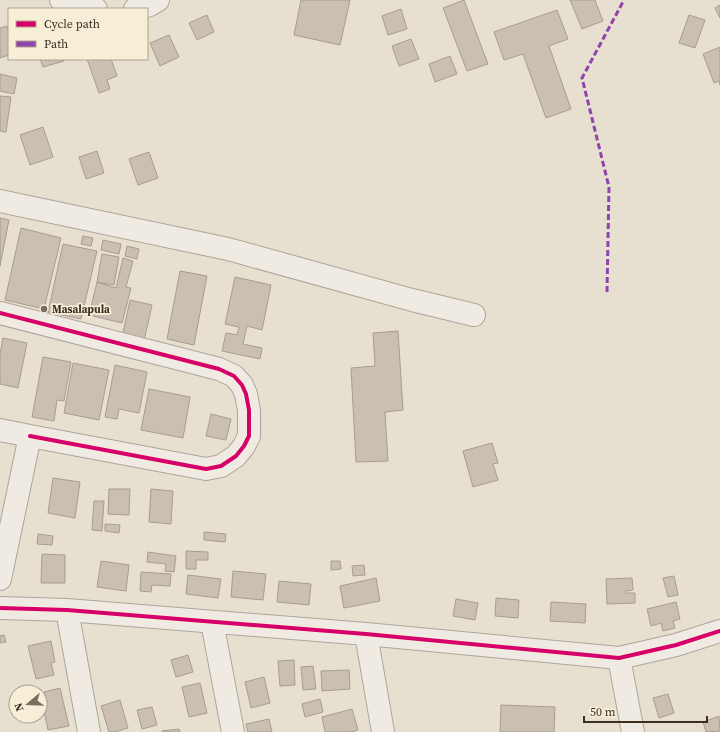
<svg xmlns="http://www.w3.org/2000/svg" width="720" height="732" font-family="'Source Serif 4',serif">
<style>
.building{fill:#cbbfb2;stroke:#a89c90}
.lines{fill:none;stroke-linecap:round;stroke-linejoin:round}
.minor-casing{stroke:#ada599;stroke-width:24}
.minor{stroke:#efebe3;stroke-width:22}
.quiet{stroke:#8e44ad;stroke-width:3;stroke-dasharray:6 3;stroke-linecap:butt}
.cycleway-casing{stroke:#f7eed8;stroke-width:6}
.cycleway{stroke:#d6006c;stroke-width:4}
.poi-dot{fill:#786c5e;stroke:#f7eed8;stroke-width:1.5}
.labels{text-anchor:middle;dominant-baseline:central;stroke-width:3.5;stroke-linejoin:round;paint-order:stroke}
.poi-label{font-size:11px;font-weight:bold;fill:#3d2e20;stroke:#f7eed8;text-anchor:start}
</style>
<rect width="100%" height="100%" fill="#e7e0d1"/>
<path class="building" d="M301,0h49l-10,45 -46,-10z
M464,0l24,64 -21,7 -24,-63z
M570,0h25l8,21 -21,8z
M720,5v13l-5,-10z
M401,9l6,20 -19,6 -6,-19z
M557,10l11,29 -19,7 22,63 -25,9 -23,-64 -19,6 -10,-28z
M207,15l7,17 -17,8 -8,-17z
M689,15l16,5 -10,28 -16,-5z
M7,26l2,5v24l-9,3v-30z
M169,35l10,22 -19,9 -10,-23z
M411,39l8,20 -20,7 -7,-20z
M720,47v38l-1,-4 -5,2 -11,-29z
M450,56l7,18 -22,8 -6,-18z
M40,59h23l1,2 -21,6z
M87,59h24l6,17 -10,4 3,9 -11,4z
M0,74l17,4 -3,16 -14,-3z
M0,96l11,1 -5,35 -6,-1z
M43,127l10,30 -23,8 -10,-30z
M97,151l7,22 -18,6 -7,-22z
M149,152l9,26 -20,7 -9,-26z
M0,218l9,2 -9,46z
M21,228l40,10 -17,71 -39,-9z
M83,236l10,2 -2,8 -10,-2z
M103,240l18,4 -2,10 -18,-4z
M63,244l34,7 -16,68 -33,-7z
M127,246l12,3 -2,10 -12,-3z
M102,254l17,3 -5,28 -17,-3z
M123,258l10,3 -7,26 5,1 -9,35 -33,-8 8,-33 19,6z
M180,271l27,5 -13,69 -27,-6z
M235,277l36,8 -9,45 -15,-4 -4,18 19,4 -2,11 -38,-8 4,-18 11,2 2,-8 -14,-3z
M130,300l22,5 -8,36 -22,-4z
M398,331l5,79 -18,2 3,49 -32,1 -5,-94 24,-2 -2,-33z
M3,338l24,5 -9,45 -18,-4v-30z
M43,357l28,5 -7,39 -7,-1 -3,21 -22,-4z
M73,363l36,7 -10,50 -35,-7z
M115,365l32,7 -8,41 -20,-4 -2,10 -12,-2z
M149,389l41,8 -7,41 -42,-8z
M211,414l20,5 -5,21 -20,-4z
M492,443l6,20 -5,1 5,16 -25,7 -10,-36z
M53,478l27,4 -5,36 -27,-5z
M109,489h21l-1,26 -21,-1z
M151,489l22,2 -2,33 -22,-2z
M94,501h10l-2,30 -10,-1z
M105,524l15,1 -1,8 -14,-2z
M204,532l22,2 -1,8 -21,-2z
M38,534l15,2 -1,9 -15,-1z
M186,551l22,1v8h-12v9h-10z
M148,552l28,4 -2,16 -9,-1 1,-7 -19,-2z
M42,554l23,1v28h-24z
M101,561l28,4 -3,26 -29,-4z
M331,561h9l1,8 -10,1z
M364,565l1,10 -12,1 -1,-10z
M233,571l33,3 -3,26 -32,-3z
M141,572l30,2 -1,12 -18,-1 -1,7 -11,-1z
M188,575l33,4 -3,19 -32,-4z
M674,576l4,19 -10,2 -5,-19z
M376,578l4,23 -36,7 -4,-22z
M632,578l1,12 -7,1v2h9v10l-28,1 -1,-25z
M279,581l32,3 -2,21 -32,-3z
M496,598l23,2 -1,18 -23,-2z
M456,599l22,4 -3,17 -22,-4z
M551,602l35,2 -1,19 -35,-2z
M676,602l4,17 -7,2 2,7 -12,3 -2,-8 -10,3 -4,-17z
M4,635l2,7 -6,1v-7z
M51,641l4,21 -4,1 3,12 -18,4 -8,-33z
M188,655l5,17 -17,5 -5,-17z
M294,660l1,25 -15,1 -2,-25z
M313,666l3,23 -13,1 -2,-23z
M349,670l1,19 -28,2 -1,-20z
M264,677l6,26 -19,5 -6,-26z
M200,683l7,30 -18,4 -7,-30z
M60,688l9,38 -21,4 -7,-33 4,-1 -1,-4z
M668,694l6,19 -15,5 -6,-20z
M320,699l3,13 -18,5 -3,-13z
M120,700l8,28 -13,4h-6l-8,-26z
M501,705l54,2 -1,25h-54z
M152,707l5,18 -15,4 -5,-19z
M352,709l6,21 -7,2h-26l-3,-15z
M719,716l1,15 -14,1 -3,-10z
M269,719l3,13h-24l-2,-8z
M179,729l1,3h-18v-1z"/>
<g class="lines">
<g class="minor-casing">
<path id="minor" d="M61,0l35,9
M135,9l15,-4 8,-5
M0,201l228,48 184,51 62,15
M0,313l219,56 15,7 8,9 4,9 3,16v26l-5,10 -8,10 -15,10 -15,3 -176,-33
M0,430l30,6 -30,143
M0,608l67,2 299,24 253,24 57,-13 44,-14
M67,610l22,122
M212,622l21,110
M366,634l17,98
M619,658l14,74"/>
</g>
<use href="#minor" class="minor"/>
<path class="quiet" d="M607,292l2,-105 -27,-109 42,-78"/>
<g class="cycleway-casing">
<path id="cycleway" d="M0,313l219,56 15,7 8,9 4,9 3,16v26l-5,10 -8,10 -15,10 -15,3 -176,-33
M0,608l67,2 299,24 253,24 57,-13 44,-14"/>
</g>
<use href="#cycleway" class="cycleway"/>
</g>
<circle class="poi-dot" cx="44" cy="309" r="4"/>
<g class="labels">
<g class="poi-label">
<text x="52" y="309">Masalapula</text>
</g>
</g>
<rect x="8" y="8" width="140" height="52" fill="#f7eed8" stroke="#ada18e"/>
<rect x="16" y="21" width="20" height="6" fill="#d6006c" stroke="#ada18e"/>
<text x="44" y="28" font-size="12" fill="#3d2e20">Cycle path</text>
<rect x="16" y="41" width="20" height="6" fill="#8e44ad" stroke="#ada18e"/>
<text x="44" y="48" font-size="12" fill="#3d2e20">Path</text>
<g transform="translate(28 704) rotate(251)"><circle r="19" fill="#f7eed8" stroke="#ada18e"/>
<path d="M0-3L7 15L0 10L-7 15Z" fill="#786c5e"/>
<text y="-6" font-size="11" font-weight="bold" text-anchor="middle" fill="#3d2e20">N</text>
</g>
<path d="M584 716v6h123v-6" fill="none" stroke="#3d2e20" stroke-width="2"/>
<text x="590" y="716" font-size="12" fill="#3d2e20" stroke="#f7eed8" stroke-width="3" paint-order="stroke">50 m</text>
</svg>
